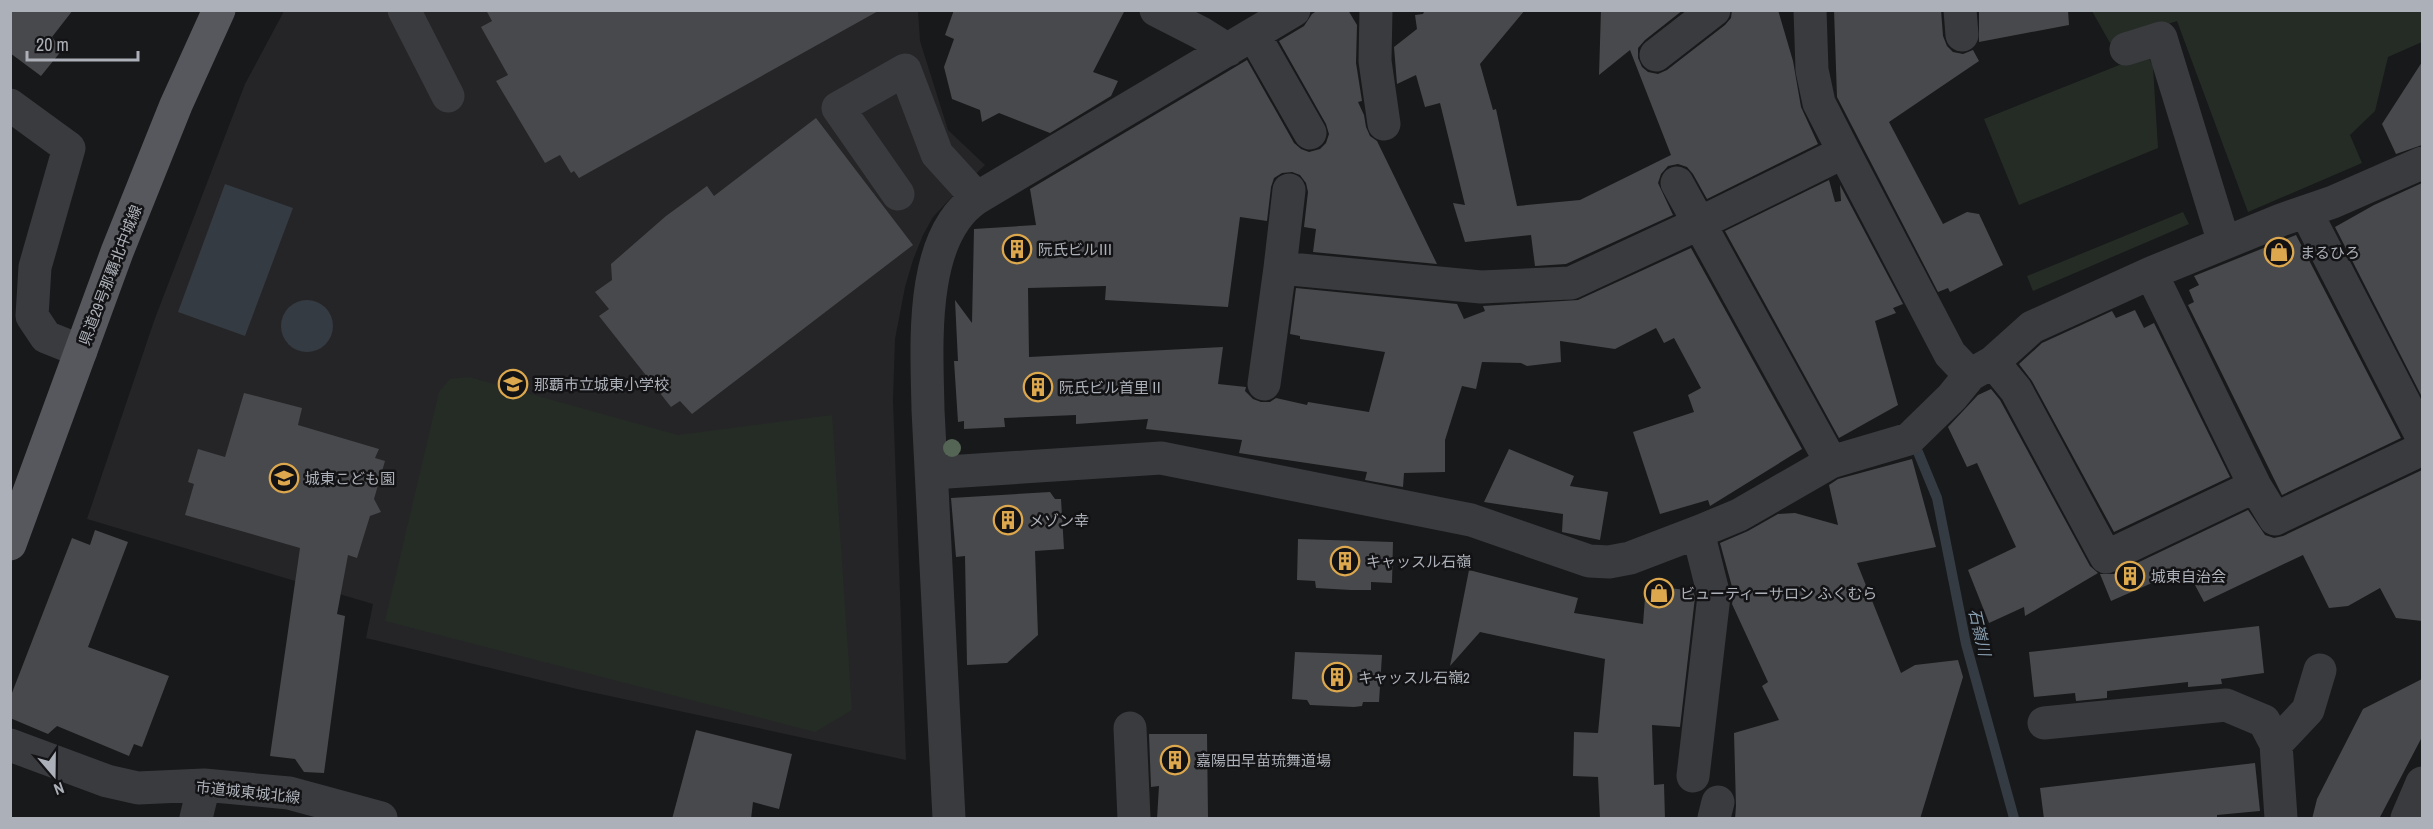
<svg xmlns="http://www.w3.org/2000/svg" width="2433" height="829" font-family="'Archivo Narrow','Noto Sans JP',sans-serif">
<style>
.built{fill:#252527}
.green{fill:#252c26}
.water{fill:#343b42}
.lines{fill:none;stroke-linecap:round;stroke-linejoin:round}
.stream{stroke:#343b42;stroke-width:10}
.building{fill:#48494c}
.minor{stroke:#3a3b3f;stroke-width:33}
.major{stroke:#56585d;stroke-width:33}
.tree{fill:#546455}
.labels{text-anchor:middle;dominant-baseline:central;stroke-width:5;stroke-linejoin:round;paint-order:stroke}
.poi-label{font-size:15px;fill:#acb0b8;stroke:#131315;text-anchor:start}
.street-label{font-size:15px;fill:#acb0b8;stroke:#131315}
.water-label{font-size:16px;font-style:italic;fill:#889eaf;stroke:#131315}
</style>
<rect width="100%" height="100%" fill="#18191a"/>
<path class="built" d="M284,11h634l2,30 28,89 37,35 -37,36 -15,16 -10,18 -10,25 -8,27 -10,52 -2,61 13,360 -329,-71 -211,-51 7,-34 -286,-85 67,-198 91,-237z"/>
<path class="green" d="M2092,11h330v31l-34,15 -13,54 -25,24 12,28 -114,49 -71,-191 -67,22z
M2147,54l6,13 5,81 -139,57 -35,-86z
M2183,212l6,12 -156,67 -6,-15z
M469,377l209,58 154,-20 20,295 -37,22 -430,-111 54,-229 11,-13z"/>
<path class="water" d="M225,184l68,24 -48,128 -67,-24z
M281 326a26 26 0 1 1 52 0a26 26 0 1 1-52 0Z"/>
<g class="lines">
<path class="stream" d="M1918,452l19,46 29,146 48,174"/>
</g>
<path class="building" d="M10,10h63l-21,27 10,13 -21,26 -31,-23z
M486,10h394l-301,168 -5,-7 -3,2 -11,-18 -15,8 -49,-82 12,-6 -27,-48 11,-6z
M954,10h171l-32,62 25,9 -7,15 -61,37 -51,-20 -17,9 -2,-12 -28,-11 -8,-32 10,-28 -9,-4z
M1318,10h30l9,15 -1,38 6,38 -4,1 6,13 2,12 4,9 7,5 60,123 -124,-12 3,-23 -12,-2 4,-35 -2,-9 -6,-8 -8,-3 -10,1 -8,5 -3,9 -4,34 -27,-4 -12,90 -123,-7 1,-14 -78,2 1,69 194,-10 -5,37 28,3 -1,4 8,8 8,3h9l6,-4 31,7 1,-3 61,10 16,-60 -85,-13v-3l-10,-2 6,-46 161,16 7,15 21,-8 -2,-5 95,-6 113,-52 111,201 -92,57 -2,-6 -48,14 -27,-82 61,-20 -6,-17 13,-7 -27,-50 -10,5 -8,-15 -41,21 -55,-8 1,21 -34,4 -6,-3 -39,-1 -6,27 -14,-3 -17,54v32l-41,1 -1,14 -38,-7 2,-8 -128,-19 3,-13 -96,-11 2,-10 -72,5v-9l-72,3 1,9 -41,2v-8l-6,1 -4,-61h4l-3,-61 17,23 2,-94 62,-4 -6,-36 217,-129 47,83 7,6 8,3 11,-3 6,-6 3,-9 -3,-10 -47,-83 25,-15 8,-12z
M1425,10h100l-45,54 13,46 3,-1 21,97 63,-6 91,-45 -41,-105 -31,25 2,-65h82l-38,30 -7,8v10l4,9 6,5 10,2 9,-4 58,-45 6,-7 1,-8h46l15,51 8,46 17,37 -111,55 -14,-25 -6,-7 -9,-3 -10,2 -7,8 -3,9 15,32 -107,49 -31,2 -4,-31 -66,7 -12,-39 12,2 -25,-102 -15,4 -9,-32 -19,9 -3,-37 23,-18 -2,-14 8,-1z
M1834,10h107l2,26 4,10 6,6 10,2 10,-4 6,11 -90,61 54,102 24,-12 12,2 24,51 -53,27 -2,-4 -10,4 -101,-195z
M1979,10h89l1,15 -90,17z
M2422,62v83l-26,9 -14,-30z
M816,118l97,127 -221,169 -12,-13 -9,6 -72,-91 10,-7 -14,-17 17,-12 -1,-16 55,-48 41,-30 7,10z
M1829,180l6,22 6,-1 -1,-16 63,119 -10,4 3,5 -21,8 23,84 -59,33 -114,-207z
M2422,183v214l-87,-170 39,-22z
M2296,235l105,203 -119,57 -94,-190 6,-3 -5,-12 10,-5 -5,-9z
M2135,310l9,18 10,-5 76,154 -116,55 -82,-151 -13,-17 23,-21 70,-32 4,7z
M1991,389l9,11 90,166 8,7 -73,43 -1,-9 -35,16 -21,-53 48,-23 -39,-84 -10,4 -19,-40 30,-32z
M244,393l58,15 -4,17 81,24 -4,9 10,3 -11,38 7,13 -11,4 -13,42 -9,-3 -11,59 8,2 -21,157 -20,-1 -9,-13 -25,-3 30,-208 -115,-33 9,-31 -6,-2 10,-33 27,8z
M1509,449l65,27 -4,10 38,6 -8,48 -38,-8 1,-18 -79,-12z
M1912,459l24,88 -79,16 44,110 14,-8 43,-5 5,17 -43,142h-185l1,-13 -2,-73 45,-13 -17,-34 6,-4 -36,-78 2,-10 -14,-51 28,-12 30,-17 17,-1 43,12 -9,-40 9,-6z
M2422,470v151l-26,-3 -16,-30 -32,18 -19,2 -26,-53 -99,47 -18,-34 -75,33 -11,-27h14l134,-64 17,25 9,3 9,-2z
M1050,492l5,7h6l3,50 -29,2 3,84 -31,28 -40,2 -2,-109 -9,1 -5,-59z
M95,530l33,12 -40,105 81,29 -27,71 -8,-3 -5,12 -72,-30 -9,8 -38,-16v-20l62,-160 18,7z
M1298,539l95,3 -1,41 -21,-1v8h-20l-35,-2 -1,-7 -18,-1z
M1469,570l109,28 -4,15 69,11 3,-39 47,6 2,6 -15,130 -28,-2 2,60 10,-1 1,35h-65l-2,-42 -25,-1 1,-44 24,1 7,-74 -125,-27 -30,34z
M2259,626l5,47 -43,6 1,5 -34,3v-5l-81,9v7l-31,3 -1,-8 -41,4 -5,-45z
M1295,652l87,3 -3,47h-16l-1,4 -8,1 -44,-2 -3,-5 -15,-1z
M2422,679v58l-43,82h-67l5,-20 46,-90z
M696,730l96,24 -13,55 -26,-7 -2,17h-79z
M1149,734h58l1,85h-51l2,-33 -8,1z
M2255,763l5,48 -43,4v4h-173l-4,-31z"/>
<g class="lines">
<path class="minor" d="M404,10l44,86
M1156,10l45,23 27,17
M1376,10l-1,51 9,63
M1810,10l2,60 7,33 25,49
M1960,10l2,25
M1254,35l56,98
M2126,49l35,-11 63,205
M1656,55l58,-45
M10,105l59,43 -34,119 -3,49 14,21 35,14
M1677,183l154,279
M898,194l-60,-86 67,-38 32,84 40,44
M2306,212l116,225
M1280,268l9,-78
M2151,273l104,213 20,33 147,-70
M1993,362l23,28 90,167 149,-71
M1264,384l16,-116 201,19 90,-4 129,-60 144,-71 106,202 20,21
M932,473l229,-15 310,62 118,41 20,1 21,-4 68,-26 41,-17 92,-53 78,-23 43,-42 18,-22 23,-13 39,-35 119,-54 130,-53 52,-18 89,-39
M2044,723l182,-18 38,16 12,23 5,74
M1130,728l4,90
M2276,744l32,-34 12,-40
M10,745l97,36 31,7 66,-3 85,8 92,25
M1693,776l21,-180 -16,-64
M196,818l8,-33
M949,818l-21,-408c-1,-62 -10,-173 49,-212l317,-188
M1714,818l4,-16
M2407,818l15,-35"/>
<path class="major" d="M10,544l107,-292 59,-147 43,-95"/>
</g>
<circle class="tree" cx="952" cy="448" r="9"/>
<defs>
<g id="building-ring" transform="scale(1.5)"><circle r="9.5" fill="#131315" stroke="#dda84d" stroke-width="1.5"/><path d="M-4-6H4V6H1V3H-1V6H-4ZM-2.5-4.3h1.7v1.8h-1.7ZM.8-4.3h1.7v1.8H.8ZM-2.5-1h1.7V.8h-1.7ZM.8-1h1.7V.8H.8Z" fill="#dda84d"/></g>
<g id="shop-ring" transform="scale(1.5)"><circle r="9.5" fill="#131315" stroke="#dda84d" stroke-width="1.5"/><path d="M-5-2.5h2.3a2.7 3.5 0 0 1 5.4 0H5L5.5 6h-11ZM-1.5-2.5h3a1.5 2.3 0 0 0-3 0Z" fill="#dda84d"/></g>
<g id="school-ring" transform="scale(1.5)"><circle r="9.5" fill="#131315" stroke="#dda84d" stroke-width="1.5"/><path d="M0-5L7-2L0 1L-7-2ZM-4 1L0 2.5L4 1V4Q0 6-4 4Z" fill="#dda84d"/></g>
</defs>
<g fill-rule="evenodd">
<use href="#building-ring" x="1017" y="249"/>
<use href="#shop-ring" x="2279" y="252"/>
<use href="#school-ring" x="513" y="384"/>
<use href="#building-ring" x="1038" y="387"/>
<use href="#school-ring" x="284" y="478"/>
<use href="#building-ring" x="1008" y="520"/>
<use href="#building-ring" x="1345" y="561"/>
<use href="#building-ring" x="2130" y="576"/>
<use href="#shop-ring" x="1659" y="593"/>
<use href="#building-ring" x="1337" y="677"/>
<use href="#building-ring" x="1175" y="760"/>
</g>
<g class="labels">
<g class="poi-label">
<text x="1038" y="249">阮氏ビルⅢ</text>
<text x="2300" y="252">まるひろ</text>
<text x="534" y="384">那覇市立城東小学校</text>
<text x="1059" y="387">阮氏ビル首里Ⅱ</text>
<text x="305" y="478">城東こども園</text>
<text x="1029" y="520">メゾン幸</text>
<text x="1366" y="561">キャッスル石嶺</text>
<text x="2151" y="576">城東自治会</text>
<text x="1680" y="593">ビューティーサロン ふくむら</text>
<text x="1358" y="677">キャッスル石嶺2</text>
<text x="1196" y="760">嘉陽田早苗琉舞道場</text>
</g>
<g class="street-label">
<text transform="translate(110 275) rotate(-69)">県道29号那覇北中城線</text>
<text transform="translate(248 792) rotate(6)">市道城東城北線</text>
</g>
<g class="water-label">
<text transform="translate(1980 632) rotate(77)">石嶺川</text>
</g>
</g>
<rect width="2433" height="829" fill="none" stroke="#acb0b8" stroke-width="24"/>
<g transform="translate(54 775) rotate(160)" stroke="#131315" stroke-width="4.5" paint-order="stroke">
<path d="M0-4.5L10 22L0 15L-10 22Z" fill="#acb0b8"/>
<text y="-9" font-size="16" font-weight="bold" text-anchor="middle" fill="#acb0b8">N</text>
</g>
<path d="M27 51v9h111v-9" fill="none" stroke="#acb0b8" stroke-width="3"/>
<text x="36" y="51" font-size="18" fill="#acb0b8" stroke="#131315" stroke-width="4.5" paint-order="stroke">20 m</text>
</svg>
